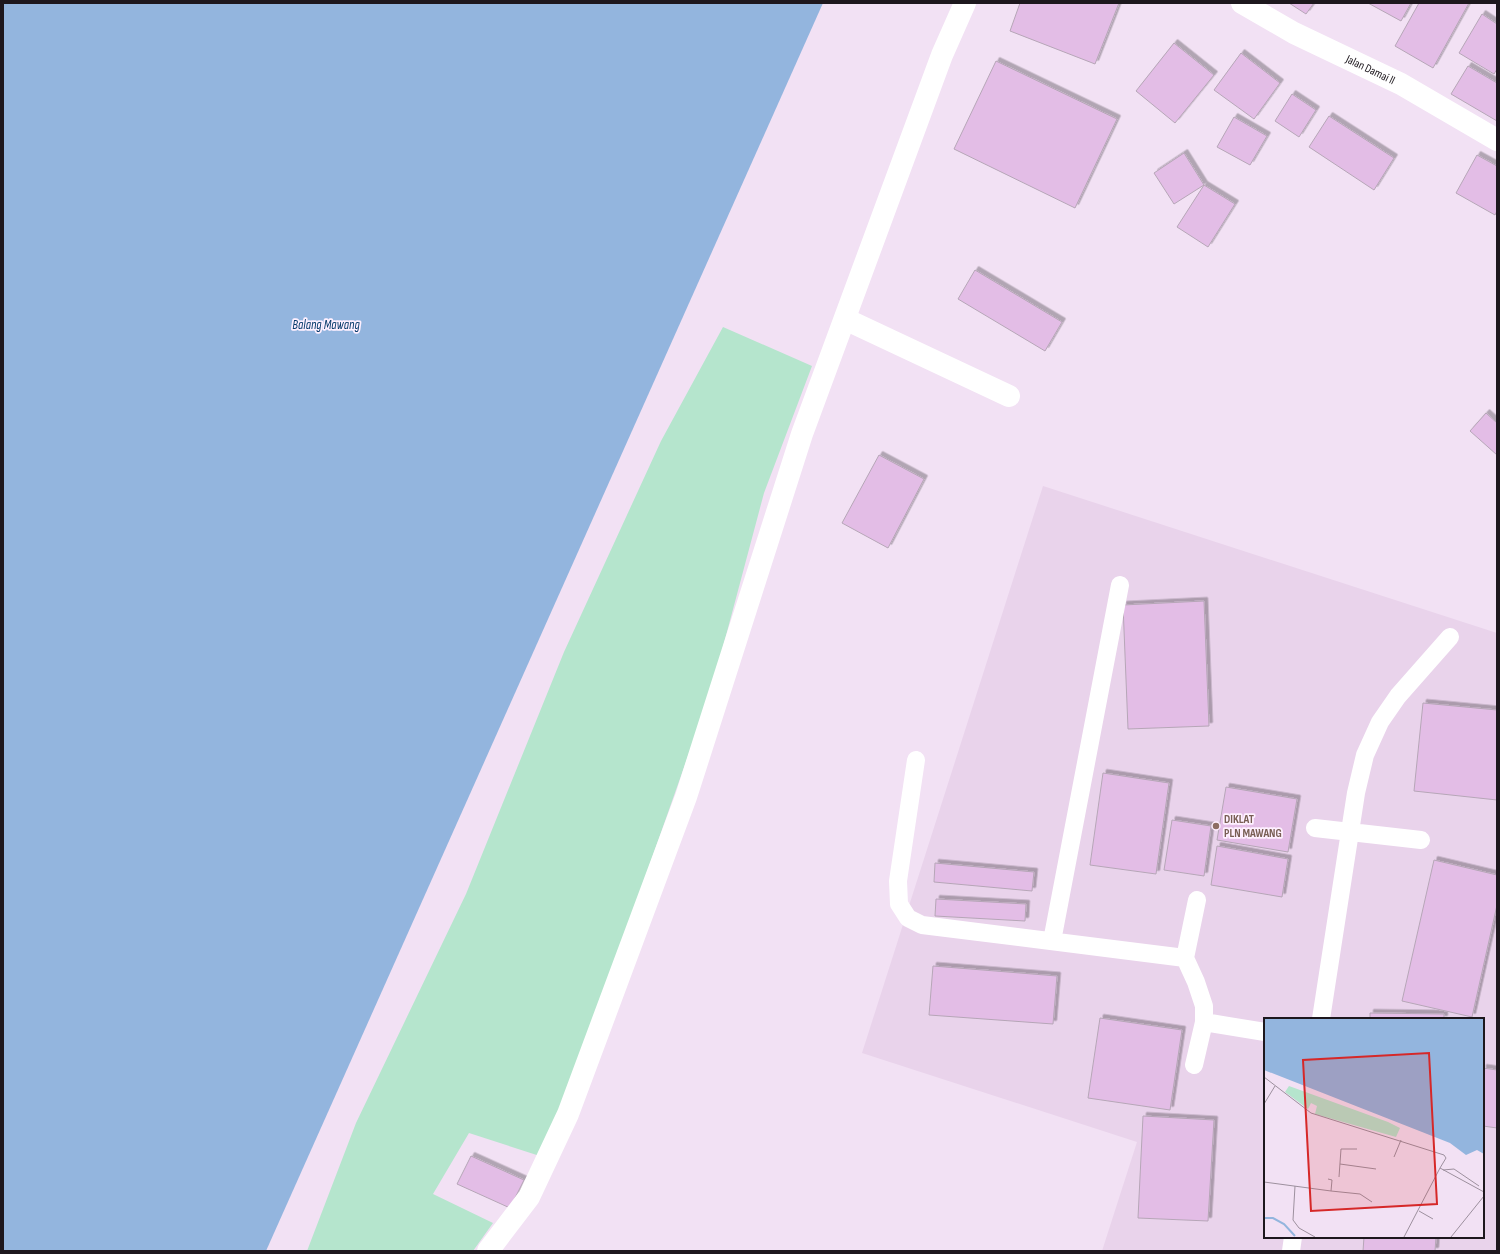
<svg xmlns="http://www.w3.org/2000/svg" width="1500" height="1254" font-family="'Sofia Sans Condensed',sans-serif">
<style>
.built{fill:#e9d3eb;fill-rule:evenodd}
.green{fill:#b5e5cd}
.water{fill:#93b5de}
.building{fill:#e3bde6;stroke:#b6a6b7;filter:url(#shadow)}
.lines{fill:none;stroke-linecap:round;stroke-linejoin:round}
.lane{stroke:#fff;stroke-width:18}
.street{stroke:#fff;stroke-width:22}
.education-dot{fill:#8d6e63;stroke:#fef0ff;stroke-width:1.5}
.labels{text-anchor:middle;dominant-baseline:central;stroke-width:3.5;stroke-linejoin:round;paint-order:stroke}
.street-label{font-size:12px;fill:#1d171d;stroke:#fef0ff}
.education-label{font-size:12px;font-weight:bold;fill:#785e54;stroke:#fef0ff;text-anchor:start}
.water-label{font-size:13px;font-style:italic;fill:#063a6b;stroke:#fef0ff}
.inset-river{fill:none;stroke:#93b5de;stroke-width:2}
.inset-road{fill:none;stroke:#9d909e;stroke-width:1}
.view{fill:#d62828;fill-opacity:0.15;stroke:#d62828;stroke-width:2}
.inset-edge{fill:none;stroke:#1d171d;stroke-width:2}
</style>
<defs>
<filter id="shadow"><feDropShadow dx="3.5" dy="-3.5" stdDeviation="0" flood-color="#0004"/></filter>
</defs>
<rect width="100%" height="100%" fill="#f2e1f4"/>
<path class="built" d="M1043,486l454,147v618h-395l35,-109 -275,-89zM1265,1019h218v218h-218z"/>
<path class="green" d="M723,327l89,39 -48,127 -52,195 -166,470 -77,-25 -36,61 60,29 -20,28h-166l49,-128 110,-229 98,-242 97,-211z"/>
<path class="water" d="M3,3h820l-557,1248h-263z"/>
<path class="building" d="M1020,3h99l-24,61 -85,-33z
M1289,3h25l-8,11z
M1368,3h43l-10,18z
M1419,3h50l-36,65 -38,-22z
M1482,14l15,10v45l-3,5 -35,-21z
M1174,43l40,32 -39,48 -39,-32z
M1241,53l39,30 -26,36 -40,-29z
M996,61l121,58 -42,89 -121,-59z
M1468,66l29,17v38l-46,-27z
M1292,94l24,16 -17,27 -24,-16z
M1329,116l65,42 -20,32 -65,-43z
M1234,117l33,19 -17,29 -33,-18z
M1184,153l20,32 -30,19 -20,-31z
M1477,155l20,11v45l-2,4 -39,-22z
M1204,185l31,19 -27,43 -31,-20z
M975,270l87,52 -17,29 -87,-52z
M1486,413l11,10v32l-27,-24z
M879,455l45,24 -36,69 -46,-25z
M1204,601l5,125 -81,3 -5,-124z
M1423,703l74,7v90l-83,-9z
M1103,773l66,10 -13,91 -66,-9z
M1226,787l71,12 -9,53 -71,-12z
M1172,820l39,6 -7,50 -40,-6z
M1217,846l71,13 -6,38 -71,-12z
M1434,860l63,15v30l-25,112 -70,-16z
M935,863l99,9 -2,19 -98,-9z
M936,899l90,5 -1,17 -90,-5z
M933,966l124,10 -4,48 -124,-9z
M1370,1013l74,1v5h-74z
M1100,1018l82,12 -12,80 -82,-12z
M1483,1068l14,2v58l-14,-2z
M1143,1116l71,4 -6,101 -70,-3z
M471,1156l53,24 -14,28 -53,-24z
M1364,1237h72l-1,14h-72z"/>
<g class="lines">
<path class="lane" d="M916,760l-18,121 1,23 9,14 14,7 263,33
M1315,828l106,12
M1197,900l-12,58 11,24 8,24v16
M1052,941l68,-356
M1321,1019l35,-226 9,-38 15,-33 18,-26 52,-59
M1194,1065l10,-43 61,10
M1291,1251l2,-14"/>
<g class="street">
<path id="s1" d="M1242,3l52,30 107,51 96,56"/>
<path d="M845,319l164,77"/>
<path d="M488,1251l41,-54 39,-83 118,-317 116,-363 140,-379 23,-52"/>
</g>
</g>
<circle class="education-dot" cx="1216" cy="826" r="4"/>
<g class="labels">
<g class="street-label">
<text stroke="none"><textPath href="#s1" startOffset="145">Jalan Damai II</textPath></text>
</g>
<g class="education-label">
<text x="1224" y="819">DIKLAT<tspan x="1224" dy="14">PLN MAWANG</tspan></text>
</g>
<g class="water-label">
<text x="326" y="325">Balang Mawang</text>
</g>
</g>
<g transform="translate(1264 1018)">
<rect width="220" height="220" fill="#f2e1f4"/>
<path d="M25,68l99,36 12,6 -4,9 -81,-23 2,-8 -6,-3 -3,6 -23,-17z" fill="#b5e5cd"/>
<path d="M0,1h220v135l-7,-4 -11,5 -16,-12 -186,-73z" fill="#93b5de"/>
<path class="inset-river" d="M0,200h9l11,6 11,12"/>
<path class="inset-road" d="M0,59l47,36 133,42 2,3 -6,10 44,24M0,86l11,-18M130,139l7,-17M76,146l36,5M179,152l11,-1 25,17M75,159l2,-28h16M0,164l67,9 1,-11 -4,-1M31,168l-2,34 6,8 16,9M67,173l29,3 12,8M155,193l14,8M140,219l36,-69M187,219l33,-41"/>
<path class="view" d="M165,35l8,151 -126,7 -8,-151z"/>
<rect width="220" height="220" class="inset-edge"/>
</g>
<rect width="1500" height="1254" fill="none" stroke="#1d171d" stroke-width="8"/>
</svg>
